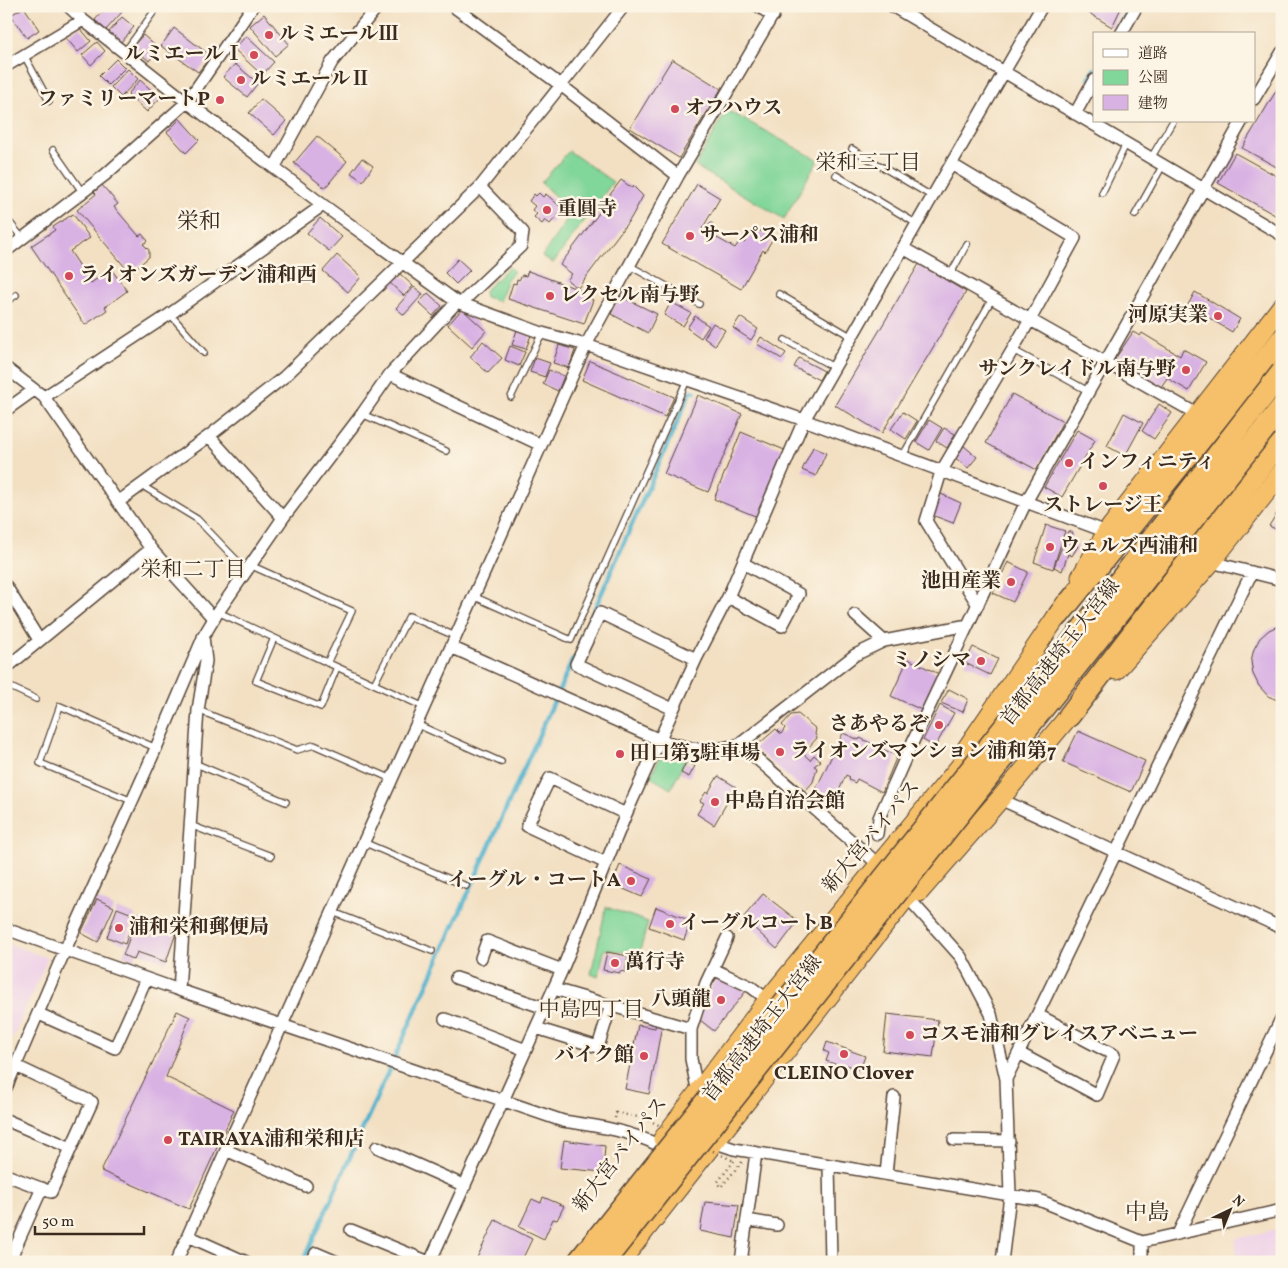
<svg xmlns="http://www.w3.org/2000/svg" width="1288" height="1268" font-family="Vollkorn,'Noto Serif JP',serif">
<style>
.built{fill:#eed0e8}
.green{fill:#81d69a;stroke:#5e805c}
.lines{fill:none;stroke-linecap:round;stroke-linejoin:round}
.stream{stroke:#4eb1cd;stroke-width:4.5}
.building{fill:#d9b2e4}
.service-casing{stroke:#574537;stroke-width:8}
.minor-casing{stroke:#574537;stroke-width:14}
.trunk-casing{stroke:#574537;stroke-width:21}
.motorway-casing{stroke:#574537;stroke-width:24}
.path{stroke:#574537;stroke-width:2.5;stroke-dasharray:1 4;stroke-linecap:butt}
.service{stroke:#fff;stroke-width:5.5}
.minor{stroke:#fff;stroke-width:11}
.trunk{stroke:#f6c06b;stroke-width:19}
.motorway{stroke:#f6c06b;stroke-width:21}
.motorway-bridge-casing{stroke:#574537;stroke-width:24;stroke-linecap:butt}
.path-bridge{stroke:#574537;stroke-width:2.5;stroke-dasharray:1 4;stroke-linecap:butt}
.motorway-bridge{stroke:#f6c06b;stroke-width:21}
.poi-dot{fill:#d1495b;stroke:#fcf5e5;stroke-width:2}
.labels{text-anchor:middle;dominant-baseline:central;stroke-width:5;stroke-linejoin:round;paint-order:stroke}
.poi-label{font-size:20px;font-weight:bold;fill:#3b2a1e;stroke:#fcf5e5;text-anchor:start}
.street-label{font-size:20px;fill:#3b2a1e;stroke:#fcf5e5}
.neighbourhood-label{font-size:21px;fill:#3b2a1e;stroke:#fcf5e5}
.quarter-label{font-size:22px;fill:#3b2a1e;stroke:#fcf5e5}
</style>
<rect width="100%" height="100%" fill="#fcf5e5"/>
<filter id="ink" filterUnits="userSpaceOnUse"><feTurbulence type="fractalNoise" baseFrequency=".02" numOctaves="2"/><feDisplacementMap in="SourceGraphic" scale="10" xChannelSelector="R" yChannelSelector="G"/><feConvolveMatrix kernelMatrix="1 2 1 2 8 2 1 2 1" color-interpolation-filters="sRGB"/></filter>
<filter id="wash" filterUnits="userSpaceOnUse"><feTurbulence type="fractalNoise" baseFrequency=".0096" numOctaves="4" result="noise"/><feDisplacementMap in="SourceGraphic" scale="20" xChannelSelector="R" yChannelSelector="G"/><feGaussianBlur stdDeviation="1.12" result="paint"/><feColorMatrix in="noise" values="0 0 0 0 0 0 0 0 0 0 0 0 0 0 0 0 0 1.4 0 .05"/><feComposite in="paint" operator="in"/></filter>
<g filter="url(#wash)">
<rect width="100%" height="100%" fill="#f3e0c3"/>
<path class="built" d="M6,943l42,15 -42,95z
M1282,1228v34h-44l-3,-23z"/>
<path class="green" d="M727,110l91,50 -34,59 -89,-53z
M569,151l44,31 -60,81 -11,-7 30,-44 -31,-29z
M509,267l5,5 -7,7 -8,22 -14,-4 -1,-6z
M663,751l11,5 14,-1 -17,34 -21,-12z
M606,907l42,15 -9,33 -34,-6 -7,28 -7,-3z"/>
<g class="lines">
<path class="stream" d="M1115,34l15,-28
M1089,79l5,-10
M580,642l111,-251 4,1
M303,1262l270,-603"/>
</g>
<g id="blocks">
<path class="building" d="M107,6h9l6,6 -16,18 -11,-10z
M1077,6h45l-10,21z
M24,7l15,23 -12,8 -16,-23z
M264,14l25,30 -14,12 -25,-30z
M122,17l12,10 -13,15 -12,-10z
M79,27l12,14 -13,11 -12,-14z
M174,28l37,28 -13,16 -37,-26z
M143,35l16,14 -10,12 -17,-14z
M246,36l28,26 -12,13 -28,-26z
M97,42l8,9 -14,14 -9,-10z
M116,59l9,9 -17,17 -9,-9z
M672,59l49,30 -42,69 -49,-30z
M235,64l23,19 -11,14 -24,-20z
M128,69l10,10 -17,18 -10,-10z
M140,80l20,18 -13,14 -19,-18z
M1282,81v89l-40,-22z
M261,99l25,22 -12,14 -25,-22z
M180,119l19,21 -13,13 -19,-21z
M317,136l30,25 -22,27 -31,-25z
M1235,153l47,26v40l-64,-36z
M362,158l11,8 -10,15 -12,-8z
M621,180l11,8 1,-2 10,10 -12,22 -53,70 -11,-8 5,-6 -12,-9 51,-68 -2,-1z
M697,184l23,14 -18,31 2,1 7,-7 2,1 -3,10 25,14 4,-6 2,-1 3,2 13,-14 16,9 -8,14 -2,-2 -22,39 -79,-45z
M102,185l16,19 -4,3 25,29 3,-2 6,7 -5,3 6,6v7l-19,16 -53,-63 19,-16 -2,-2z
M539,193l4,4 3,-3 17,15 -13,15 -5,-4 -3,4 -8,-7 3,-3 -5,-4 3,-4 -6,-5 5,-7 2,2z
M73,214l17,24 -20,13 21,32 20,-14 16,22 -22,16 2,3 -22,15 -54,-79 24,-16 -2,-3z
M320,218l22,19 -13,14 -22,-18z
M337,255l24,22 -13,15 -25,-21z
M458,259l12,11 -14,14 -11,-11z
M919,264l47,28 -84,141 -47,-28z
M528,271l63,23 -2,4 4,2 -9,24 -76,-25 5,-16 3,1 1,-5 2,1 3,-5 4,1z
M398,272l15,14 -9,10 -15,-14z
M414,287l9,7 -19,21 -8,-7z
M1195,292l45,27 -8,13 -44,-27z
M428,293l14,13 -9,10 -14,-13z
M620,296l37,18 -9,19 -37,-19z
M671,302l20,11 -8,13 -19,-11z
M462,309l24,22 -14,16 -24,-22z
M695,316l14,10 -8,12 -14,-10z
M740,317l18,12 -7,11 -18,-12z
M713,323l12,7 -10,16 -11,-8z
M517,330l14,5 -5,14 -14,-4z
M1133,332l7,4 2,-3 38,23 3,-7 23,13 -17,29 -22,-13 -6,9 -46,-28z
M761,337l25,16 -4,6 -25,-15z
M483,341l19,17 -14,15 -18,-16z
M559,345l16,5 -6,18 -16,-5z
M510,346l15,6 -6,14 -14,-6z
M535,358l15,5 -5,14 -15,-5z
M799,358l25,13 -5,9 -25,-13z
M590,361l84,36 -9,20 -83,-37z
M549,370l15,6 -6,15 -15,-7z
M1012,394l51,27 -26,49 -51,-27z
M698,395l44,19 -34,78 -44,-18z
M1159,404l13,9 -18,26 -12,-8z
M903,412l14,9 -11,18 -15,-10z
M1124,413l19,10 -18,33 -18,-10z
M929,420l13,8 -13,22 -13,-8z
M944,428l11,6 -8,14 -11,-7z
M1077,430l18,10 -33,57 -18,-10z
M741,432l46,19 -27,67 -46,-19z
M964,446l13,11 -9,11 -14,-11z
M813,447l13,6 -10,23 -14,-6z
M941,494l20,9 -8,20 -21,-8z
M1282,505v27l-13,-6z
M1046,525l19,6 -12,38 -19,-7z
M1068,531l5,2 -3,10 8,3 -6,10 -4,-2 -6,17 -8,-4z
M1008,562l20,10 -15,30 -20,-9z
M1282,624v78l-14,-6 -9,-10 -6,-12 -2,-13 3,-12 6,-11 9,-8z
M973,647l25,12 -8,16 -25,-12z
M908,659l33,16 -17,36 -33,-15z
M949,689l19,10 -5,13 -22,-9z
M940,705l14,8 -19,34 -12,-7z
M798,714l18,15 -1,5 2,4 -9,10 -8,-6 -4,5 14,13 4,-5 7,6 -7,5 3,2 -4,14 -8,9 -51,-43 22,-19 5,5 4,-6 -3,-3 9,-10z
M1078,731l67,30 -14,31 -68,-30z
M843,733l16,7 1,-2 37,18 -15,36 -25,-13 -2,4 -6,-3 1,-3 -4,-2 -13,29 -20,-9z
M686,762l9,4 -6,11 -8,-4z
M718,776l18,11 -22,38 -17,-11 7,-11 -4,-2 6,-9 2,1z
M620,865l31,14 -9,18 -30,-13z
M763,894l35,27 -21,28 -34,-31z
M97,899l17,8 -16,35 -17,-9z
M656,907l35,14 -7,19 -35,-13z
M117,908l18,7 -10,29 -18,-7z
M137,918l39,15 -10,29 -29,-10 -3,8 -11,-5z
M607,952l21,4 -3,16 -5,-1v2l-17,-3z
M718,976l28,15 -32,40 -14,-11 12,-35z
M177,1011l13,6 -24,60 68,33 -45,99 -88,-38z
M887,1014l51,6 -5,37 -50,-6z
M656,1024l6,1 -13,69 -24,-5 13,-64 17,3z
M827,1042l38,14 -5,14 -13,-5 -1,3 -20,-7 3,-8 -5,-2z
M564,1140l41,6 -2,26 -43,-4z
M543,1197l21,9 -7,14 -4,-1 -9,20 -25,-12 13,-28 9,4z
M705,1202l34,3 -5,33 -34,-7z
M495,1220l37,19 -11,23h-36l-8,-4z"/>
</g>
</g>
<g filter="url(#ink)">
<use href="#blocks" fill-opacity="0" stroke="#574537" stroke-width="1"/>
<g class="lines">
<g class="service-casing">
<path id="service" d="M124,53l34,-47
M24,55l25,46
M852,149l81,48
M53,150l30,43
M1151,158l22,-37
M836,175l81,49
M1102,193l24,-49
M1135,215l28,-50
M6,218l17,21
M630,266l69,38
M950,275l17,-31
M779,294l73,43
M6,302l10,-7
M170,314l34,39
M785,340l50,28
M1013,350l75,41
M511,397l31,-64
M362,414l84,37
M902,457l90,-158
M141,485l56,34 50,52
M250,565l102,46 -25,52
M473,596l98,44 116,-260
M218,612l119,55 -16,40 -65,-26 18,-43
M337,667l37,17
M6,685l30,14
M424,707l-50,-23 35,-68 46,20
M198,710l99,40 17,-5 78,34
M416,724l85,38
M194,763l92,39
M132,801l-92,-38 20,-57 96,42
M190,825l81,31
M363,842l103,44
M333,912l99,39"/>
</g>
<g class="minor-casing">
<path id="minor" d="M68,6l15,14 104,82 136,103 134,97 85,31 44,12 218,75 303,112
M453,6l109,80 116,90
M758,6l15,10
M892,6l390,229
M1121,34l16,-28
M6,66l77,-46
M1254,99l28,-47
M1075,114l19,-34
M951,164l124,74 -45,82 -89,152 -15,49 52,84
M274,168l58,-106 46,-56
M903,248l294,166
M6,251l99,-76 82,-73 66,-96
M457,302l-67,72 -28,40 -79,104 -65,94 -15,25 3,24 -8,49 -19,280 384,131c33,5 65,9 95,24
M461,303l60,-57 2,-14 -43,-45
M6,368l38,29 107,152 -145,119
M390,374l151,71
M44,397l126,-83 153,-109
M6,410l28,-20
M209,436l74,82
M118,502l91,-66 75,-59 118,-114 78,-76 144,-181
M151,549l63,70
M1211,562l71,18
M6,586l33,54
M728,597l54,29 17,-32 -56,-31
M855,615l29,26
M451,647l209,93c30,9 49,14 80,4l115,-89 29,-14 84,-16
M673,709l-97,-45 24,-51 96,46
M740,744l138,120
M1000,799l282,129
M877,834l2,-16 29,-66 118,-250 216,-381
M606,863l-79,-37 23,-48 76,36
M911,901l50,56 30,57 15,65 4,116 -8,67
M6,929l59,21 91,-202 47,-110
M481,958l6,-17 75,29
M713,969l38,18 17,13
M456,978l89,30
M554,989l137,40
M39,1014l76,34 31,-69
M445,1019l81,31
M536,1028l62,19 13,-42
M1019,1053l78,42 17,-40 -76,-40
M1006,1079l246,-507
M6,1088l59,-138 114,40
M698,1093l-7,-34v-30l15,-46 21,-45
M6,1120l65,28
M954,1140l55,1
M713,1142l21,7 305,51 103,42v20
M377,1147l88,39
M226,1150l80,36
M829,1165l2,97
M886,1174l8,-77
M6,1175l45,17 41,-90 -76,-36
M747,1220l30,5
M351,1230l78,32
M1178,1234l104,-217
M188,1236l58,26
M1142,1242l140,-32
M9,1262l33,-74
M176,1262l410,-917 92,-169 100,-170
M312,1262l4,-9 21,9
M430,1262l132,-292 64,-156 70,-155 32,-62 76,-177 238,-414
M741,1262l15,-109"/>
</g>
<g class="trunk-casing">
<path id="trunk" d="M1081,577l26,-45 175,-226
M1116,670l95,-108 71,-90
M967,748l99,-145
M919,892l81,-93 69,-83 9,-10
M663,1139l105,-139 213,-259
M620,1262l303,-386"/>
</g>
<g class="motorway-casing">
<path id="motorway" d="M1059,615l223,-276
M1069,716l213,-277"/>
</g>
<path class="path" d="M615,1118l1,-5 28,5
M734,1161l-17,22 4,4 21,-25"/>
<use href="#service" class="service"/>
<use href="#minor" class="minor"/>
<use href="#trunk" class="trunk"/>
<use href="#motorway" class="motorway"/>
<g class="motorway-bridge-casing">
<path id="motorway-bridge" d="M578,1262l483,-606 221,-284
M604,1262l678,-855"/>
</g>
<path class="path-bridge" d="M644,1118l19,9
M713,1151l21,10"/>
<use href="#motorway-bridge" class="motorway-bridge"/>
</g>
</g>
<g class="poi-dot">
<circle cx="269" cy="35" r="5"/>
<circle cx="254" cy="55" r="5"/>
<circle cx="241" cy="80" r="5"/>
<circle cx="220" cy="100" r="5"/>
<circle cx="675" cy="109" r="5"/>
<circle cx="547" cy="210" r="5"/>
<circle cx="690" cy="236" r="5"/>
<circle cx="69" cy="276" r="5"/>
<circle cx="550" cy="296" r="5"/>
<circle cx="1218" cy="316" r="5"/>
<circle cx="1186" cy="370" r="5"/>
<circle cx="1069" cy="463" r="5"/>
<circle cx="1103" cy="486" r="5"/>
<circle cx="1050" cy="547" r="5"/>
<circle cx="1011" cy="582" r="5"/>
<circle cx="981" cy="661" r="5"/>
<circle cx="939" cy="725" r="5"/>
<circle cx="780" cy="752" r="5"/>
<circle cx="620" cy="754" r="5"/>
<circle cx="715" cy="802" r="5"/>
<circle cx="631" cy="881" r="5"/>
<circle cx="670" cy="924" r="5"/>
<circle cx="119" cy="928" r="5"/>
<circle cx="615" cy="963" r="5"/>
<circle cx="721" cy="1000" r="5"/>
<circle cx="910" cy="1035" r="5"/>
<circle cx="844" cy="1054" r="5"/>
<circle cx="644" cy="1056" r="5"/>
<circle cx="168" cy="1140" r="5"/>
</g>
<g class="labels">
<g class="poi-label">
<text x="279" y="35">ルミエールⅢ</text>
<text x="244" y="55" text-anchor="end">ルミエールⅠ</text>
<text x="251" y="80">ルミエールⅡ</text>
<text x="210" y="100" text-anchor="end">ファミリーマートP</text>
<text x="685" y="109">オフハウス</text>
<text x="557" y="210">重圓寺</text>
<text x="700" y="236">サーパス浦和</text>
<text x="79" y="276">ライオンズガーデン浦和西</text>
<text x="560" y="296">レクセル南与野</text>
<text x="1208" y="316" text-anchor="end">河原実業</text>
<text x="1176" y="370" text-anchor="end">サンクレイドル南与野</text>
<text x="1079" y="463">インフィニティ</text>
<text x="1103" y="506" text-anchor="middle">ストレージ王</text>
<text x="1060" y="547">ウェルズ西浦和</text>
<text x="1001" y="582" text-anchor="end">池田産業</text>
<text x="971" y="661" text-anchor="end">ミノシマ</text>
<text x="929" y="725" text-anchor="end">さあやるぞ</text>
<text x="790" y="752">ライオンズマンション浦和第7</text>
<text x="630" y="754">田口第3駐車場</text>
<text x="725" y="802">中島自治会館</text>
<text x="621" y="881" text-anchor="end">イーグル・コートA</text>
<text x="680" y="924">イーグルコートB</text>
<text x="129" y="928">浦和栄和郵便局</text>
<text x="625" y="963">萬行寺</text>
<text x="711" y="1000" text-anchor="end">八頭龍</text>
<text x="920" y="1035">コスモ浦和グレイスアベニュー</text>
<text x="634" y="1056" text-anchor="end">バイク館</text>
<text x="844" y="1074" text-anchor="middle">CLEINO Clover</text>
<text x="178" y="1140">TAIRAYA浦和栄和店</text>
</g>
<g class="street-label">
<text transform="translate(1061 653) rotate(-52)">首都高速埼玉大宮線</text>
<text transform="translate(872 837) rotate(-50)">新大宮バイパス</text>
<text transform="translate(763 1029) rotate(-52)">首都高速埼玉大宮線</text>
<text transform="translate(621 1155) rotate(-52)">新大宮バイパス</text>
</g>
<g class="neighbourhood-label">
<text x="868" y="163">栄和三丁目</text>
<text x="193" y="570">栄和二丁目</text>
<text x="591" y="1010">中島四丁目</text>
</g>
<g class="quarter-label">
<text x="199" y="222">栄和</text>
<text x="1147" y="1213">中島</text>
</g>
</g>
<rect width="1288" height="1268" fill="none" stroke="#fcf5e5" stroke-width="25"/>
<rect x="1093" y="32" width="162" height="90" fill="#fcf5e5" stroke="#afa495"/>
<rect x="1103" y="49" width="25" height="8" fill="#ffffff" stroke="#afa495"/>
<text x="1138" y="58" font-size="15" fill="#3b2a1e">道路</text>
<rect x="1103" y="70" width="25" height="15" fill="#81d69a" stroke="#afa495"/>
<text x="1138" y="82" font-size="15" fill="#3b2a1e">公園</text>
<rect x="1103" y="95" width="25" height="15" fill="#d9b2e4" stroke="#afa495"/>
<text x="1138" y="108" font-size="15" fill="#3b2a1e">建物</text>
<g transform="translate(1230 1210) rotate(43)" stroke="#fcf5e5" stroke-width="4" paint-order="stroke">
<path d="M0-4L9 19L0 12L-9 19Z" fill="#3b2a1e"/>
<text y="-8" font-size="14" font-weight="bold" text-anchor="middle" fill="#3b2a1e">N</text>
</g>
<path d="M35 1226v8h109v-8" fill="none" stroke="#3b2a1e" stroke-width="2.5"/>
<text x="42" y="1226" font-size="15" fill="#3b2a1e" stroke="#fcf5e5" stroke-width="4" paint-order="stroke">50 m</text>
</svg>
